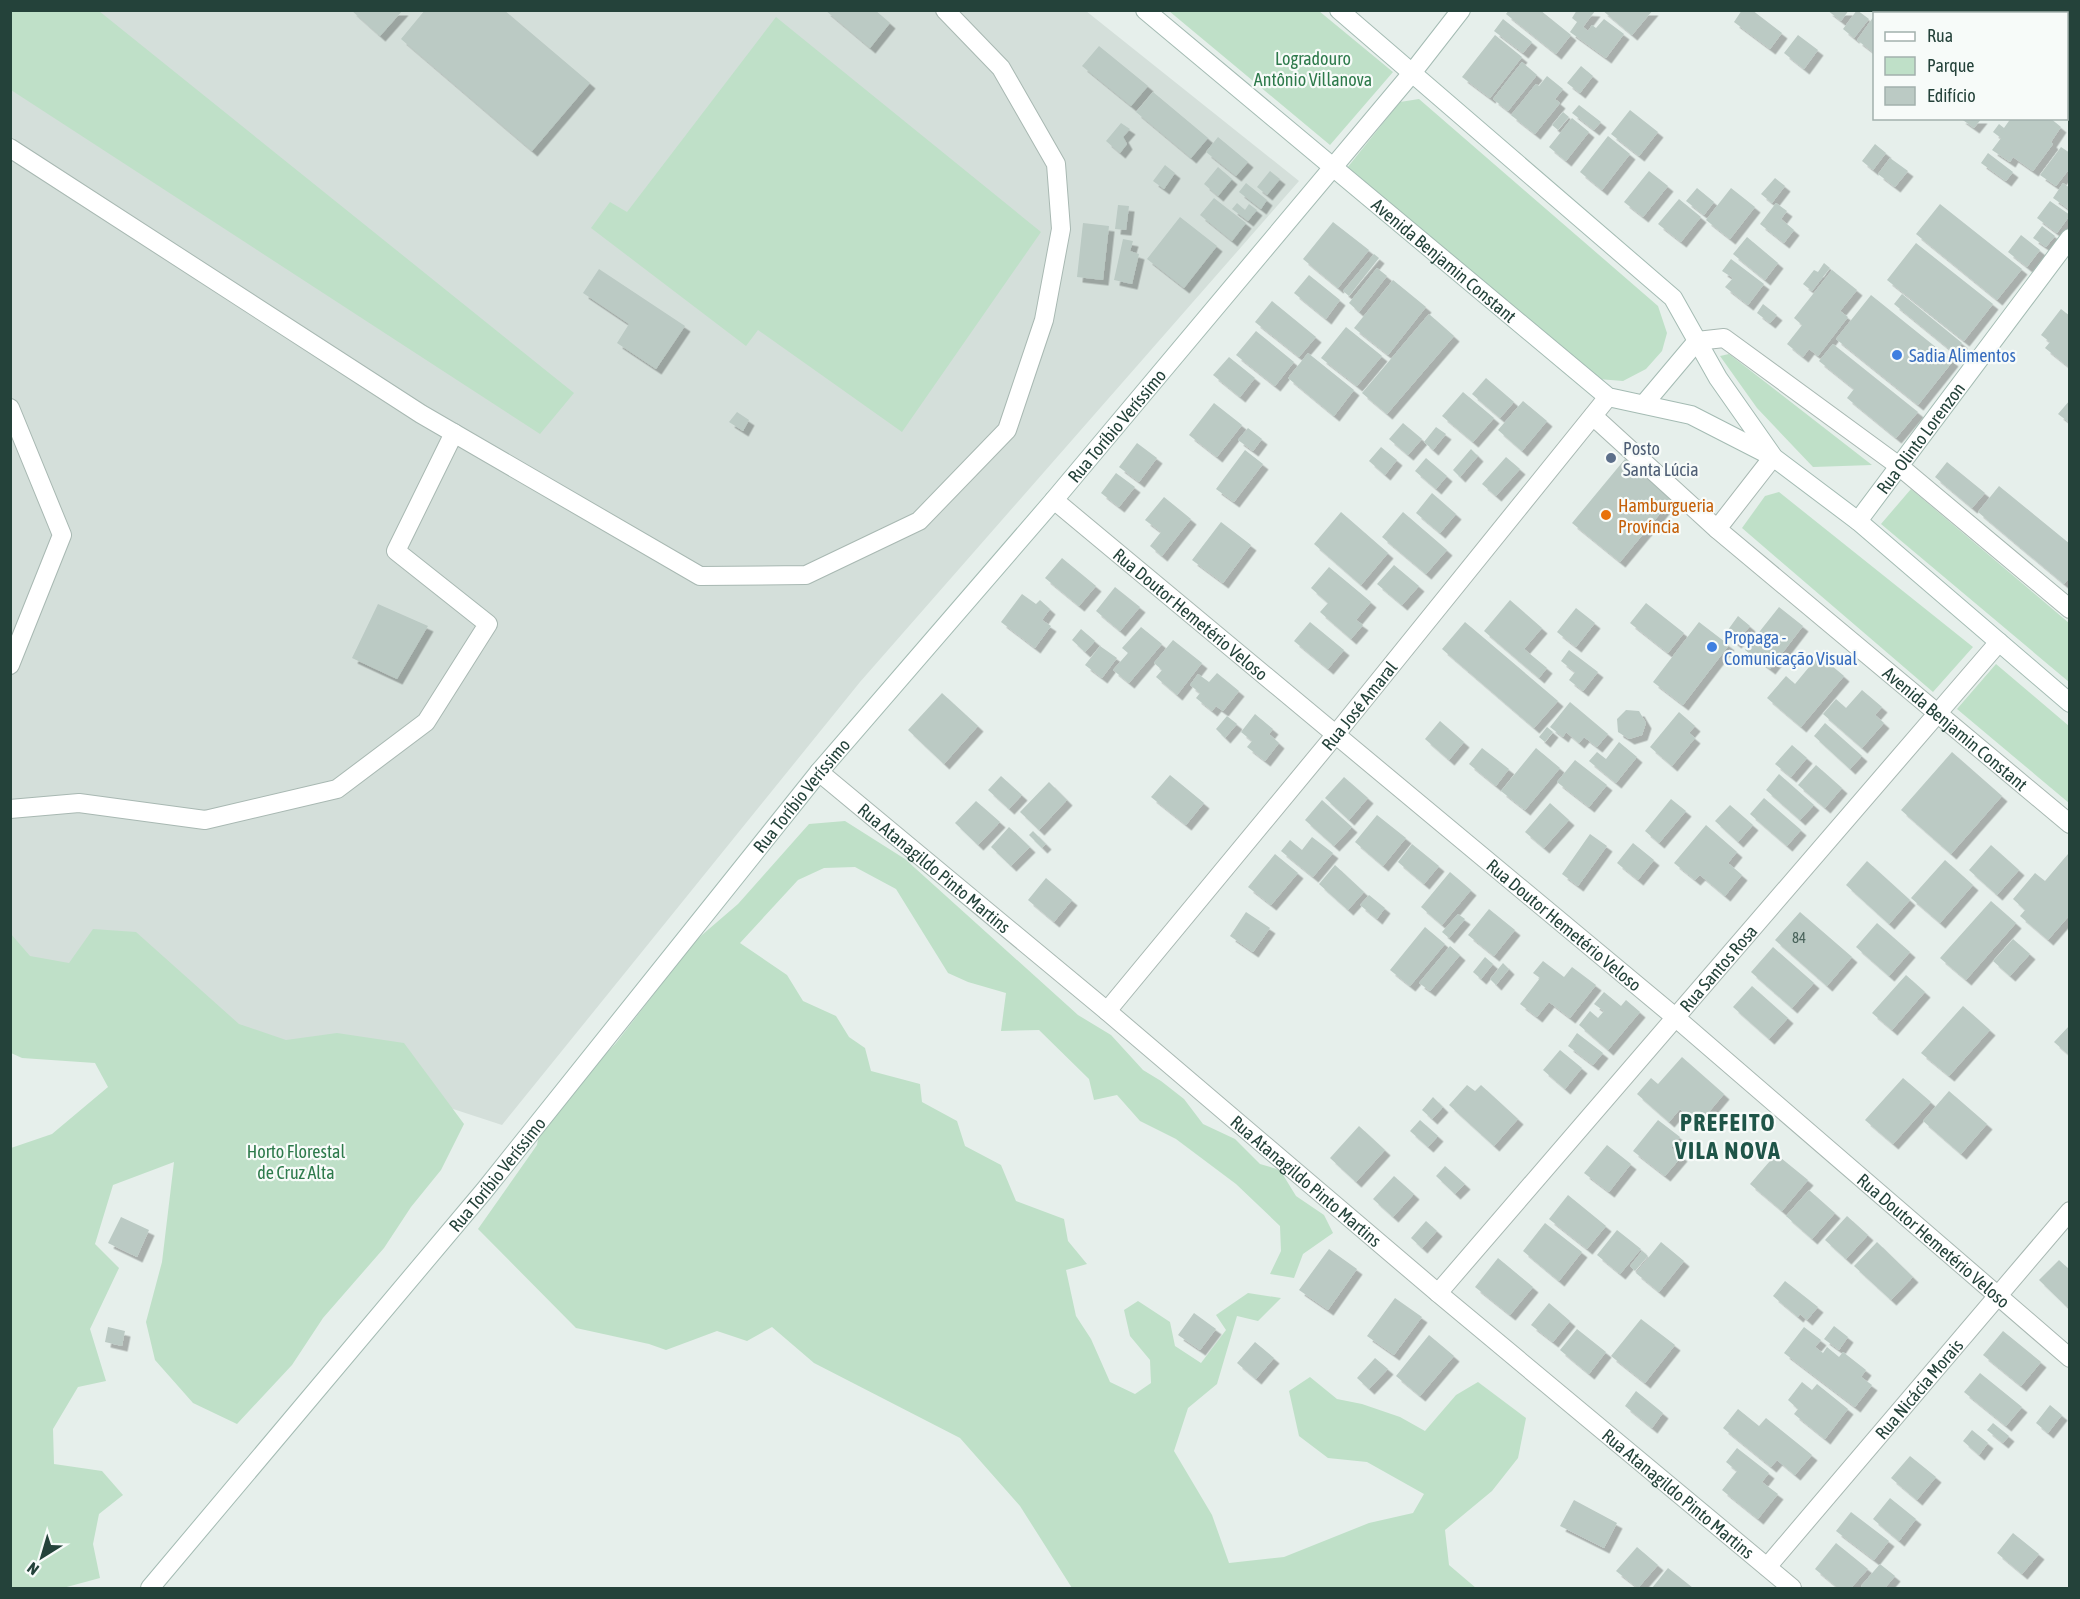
<svg xmlns="http://www.w3.org/2000/svg" width="2080" height="1599" font-family="'Asap Condensed',sans-serif">
<style>
.built{fill:#d4dfda}
.green{fill:#bfe0c8}
.building{fill:#bbcac4;filter:url(#shadow)}
.lines{fill:none;stroke-linecap:round;stroke-linejoin:round}
.street-casing{stroke:#a8b8b2;stroke-width:20}
.secondary-casing{stroke:#a4bbb3;stroke-width:20}
.street{stroke:#fff;stroke-width:18}
.secondary{stroke:#fff;stroke-width:18}
.shop-dot{fill:#3f7fe0;stroke:#f7fbf9;stroke-width:2}
.service-dot{fill:#5c6f8a;stroke:#f7fbf9;stroke-width:2}
.food-dot{fill:#e8710a;stroke:#f7fbf9;stroke-width:2}
.labels{text-anchor:middle;dominant-baseline:central;stroke-width:4.5;stroke-linejoin:round;paint-order:stroke}
.number-label{font-size:15px;fill:#4a645c}
.park-label{font-size:18px;fill:#2d7a4b;stroke:#f7fbf9}
.street-label{font-size:18px;fill:#24423a;stroke:#f7fbf9}
.shop-label{font-size:18px;fill:#366cbe;stroke:#f7fbf9;text-anchor:start}
.service-label{font-size:18px;fill:#4e5e75;stroke:#f7fbf9;text-anchor:start}
.food-label{font-size:18px;fill:#c56008;stroke:#f7fbf9;text-anchor:start}
.district-label{font-size:24px;font-weight:bold;letter-spacing:1.5px;fill:#1f5548;stroke:#f7fbf9}
</style>
<defs>
<filter id="shadow"><feDropShadow dx="5.5" dy="5.5" stdDeviation="0" flood-color="#0004"/></filter>
</defs>
<rect width="100%" height="100%" fill="#e6efeb"/>
<path class="built" d="M11,11h1075l213,170 -439,501 -358,443 -491,-161z"/>
<path class="green" d="M10,11h89l475,382 -34,41 -529,-344z
M1169,11h150l74,61 -63,73z
M776,17l265,215 -139,200 -144,-102 -12,16 -155,-118 19,-26 17,10z
M1419,99l239,207 9,27 -5,18 -16,18 -23,12 -25,-2 -251,-211 53,-66z
M1729,354l143,111 -59,2 -56,-59 -37,-52z
M1911,489l158,134v59l-188,-158z
M1779,492l194,155 -40,45 -191,-164 23,-32z
M1996,664l73,62v77l-112,-94z
M845,821l60,38 173,156 33,20 32,35 18,11 23,18 19,25 32,15 25,25 20,6 16,26 28,19 9,18 -30,21 -9,24 -24,-4 11,-23 -1,-25 -44,-42 -60,-45 -36,-18 -23,-26 -23,5 -5,-21 -50,-49 -38,1 5,-38 -38,-11 -20,-9 -52,-84 -41,-22 -31,1 -26,12 -58,63 47,32 16,26 33,15 13,21 16,11 6,23 49,13 2,18 35,19 8,25 36,19 15,36 48,18 4,22 19,23 -21,6 10,46 15,23 19,43 25,12 16,-11 -1,-23 -20,-24 -6,-26 14,-9 32,21 5,24 26,17 25,-33 -10,-15 32,-22 33,5 -23,23 -21,-5 -20,68 -29,24 -14,43 38,64 17,48 55,-6 85,-34 44,-10 11,-19 -57,-32 -39,-4 -29,-22 -10,-45 21,-14 27,22 25,5 38,13 25,14 31,-36 22,-13 48,36 -8,40 -26,33 -47,39 4,35 27,23h-404l-52,-82 -60,-68 -146,-75 -42,-36 -25,14 -30,-10 -51,19 -17,-6 -73,-16 -98,-99 59,-84 4,-23 75,-79 79,-102 43,-37 71,-80z
M93,929l43,3 103,92 47,16 51,-7 67,10 60,81 -23,46 -30,37 -27,41 -61,70 -31,47 -55,59 -44,-21 -38,-43 -9,-38 16,-60 12,-100 -61,23 -18,59 24,24 -29,61 16,52 -28,6 -25,42 1,35 48,7 21,24 -24,19 -6,30 7,34 -37,10h-52v-440l41,-14 56,-47 -13,-24 -73,-5 -11,-5v-119l19,22 39,7z"/>
<path class="building" d="M351,10h52l-23,26z
M425,10h79l86,73 -58,68 -131,-112z
M825,10h50l15,13 -20,25z
M1509,10h31l31,25 -15,19 -50,-40z
M1577,10l18,1 -12,16 5,4 4,-6 4,3 8,-9 20,15 -18,24 -36,-26 7,-10 -5,-4z
M1602,10h51l-21,25z
M1742,10h10l30,23 -12,16 -36,-27z
M1827,10h22l-8,11z
M1857,10l12,9 -15,19 -11,-9z
M1874,16v37l-17,-13z
M1503,19l29,23 -9,11 -29,-22z
M1495,35l27,22 -32,41 -28,-21z
M1798,35l20,15 -14,19 -20,-16z
M1099,46l49,40 -17,20 -49,-40z
M1522,62l15,13 -29,36 -15,-12z
M1581,66l12,10 -13,17 -13,-10z
M1547,76l16,13 -8,10 5,4 -25,31 -24,-19 25,-31 3,2z
M1153,92l55,46 -17,20 -55,-46z
M1579,105l22,17 -7,8 -22,-17z
M1630,110l28,22 -19,24 -28,-22z
M1563,112l6,5 -11,13 -6,-5z
M1572,118l17,14 -23,29 -17,-14z
M1960,118h22l-8,10z
M2011,118h39l11,9 -10,15 2,2 -20,27 -20,-14 -3,5 -18,-12 9,-12 -8,-6 6,-8 5,4z
M1121,123l9,6 -7,8 4,7 -7,9 -14,-12z
M1608,136l22,18 -28,36 -22,-18z
M1218,137l30,25 -12,14 -30,-24z
M1875,144l11,9 -13,17 -11,-9z
M2061,147l9,6v15l-14,18 -16,-11z
M1988,153l25,19 -7,9 -25,-18z
M1890,158l18,13 -13,16 -17,-13z
M1165,165l10,8 -11,16 -11,-8z
M1218,167l14,12 -14,17 -14,-12z
M1270,171l10,8 -13,16 -10,-8z
M1649,171l19,15 -25,31 -19,-15z
M1775,178l10,8 -13,17 -11,-9z
M1246,183l21,17 -6,9 -22,-17z
M2063,183l7,5v22l-17,-12z
M1697,188l17,14 -10,13 -18,-14z
M1731,188l24,19 -25,32 -24,-19z
M1214,198l32,25 -14,18 -32,-26z
M1679,199l22,18 -20,25 -23,-18z
M2050,201l20,14 -13,18 -20,-15z
M1237,203l8,7 4,-6 8,6 -9,11 -16,-12z
M1776,203l11,8 -6,8 13,11 -10,13 -24,-19z
M1940,204l82,65 -25,31 -81,-66z
M1118,205l11,1 -3,24 -11,-1z
M1180,217l37,29 -33,42 -37,-29z
M1333,222l36,28 -31,38 -35,-29z
M1083,223l26,3 -6,54 -26,-3z
M2042,226l13,10 -9,11 -13,-9z
M2021,235l19,15 -13,17 -19,-15z
M1747,237l31,26 -13,17 -32,-26z
M1123,239l10,2 -3,10 9,3 -7,30 -18,-4z
M1916,243l77,61 -29,37 -77,-61z
M1374,254l5,4 -30,38 -6,-5z
M1731,259l33,25 -16,21 -23,-18 8,-9 -11,-7z
M1824,263l6,5 -18,23 -9,-7 11,-14 4,2z
M1377,268l10,8 -28,36 -10,-9z
M599,269l86,57 -29,43 -39,-26 12,-19 -46,-31z
M1832,270l25,20 -17,21 8,6 -30,39 -9,-7 -6,8 -16,-13 15,-19 -8,-7z
M1309,275l31,25 -14,19 -32,-26z
M1393,280l33,27 -38,48 -34,-27z
M1902,294l60,49 -8,10 -60,-49z
M1871,295l82,66 -35,44 -82,-66z
M1272,301l44,36 -17,20 -44,-35z
M1763,304l14,11 -7,8 -13,-10z
M2061,309l9,7v52l-25,-20 5,-6 -9,-7z
M1429,314l25,22 -67,78 -25,-21z
M1346,327l36,29 -25,30 -36,-28z
M1256,331l38,31 -19,24 -39,-31z
M1833,344l85,68 -22,26 -49,-40 7,-9 -35,-28z
M1308,353l46,37 -20,26 -46,-38z
M1229,357l26,21 -15,19 -27,-22z
M1486,378l28,24 -14,16 -28,-24z
M1463,392l31,26 -21,24 -31,-26z
M2070,400v23l-12,-9z
M1523,401l24,20 -25,30 -24,-21z
M1214,403l28,22 -25,32 -28,-22z
M737,412l12,8 -6,11 -14,-9z
M1403,423l19,16 -14,16 -19,-16z
M1436,427l10,7 -13,16 -9,-8z
M1248,428l14,11 -9,12 -15,-11z
M1137,443l20,15 -18,24 -20,-15z
M1381,447l16,13 -12,15 -16,-14z
M1471,449l7,7 -18,21 -7,-7z
M1245,450l18,14 -29,38 -18,-13z
M1506,457l14,12 -24,27 -14,-12z
M1426,458l21,18 -11,13 -21,-18z
M1625,459l48,39 -53,64 -48,-39z
M1947,462l38,31 -13,15 -37,-31z
M1116,473l19,14 -16,20 -18,-14z
M1999,486l71,58v33l-6,7 -86,-72z
M1432,493l24,21 -16,19 -24,-20z
M1164,497l27,22 -29,37 -12,-10 11,-14 -16,-12z
M1341,512l47,41 -27,32 -47,-41z
M1403,512l44,38 -21,24 -44,-37z
M1221,522l30,23 -28,38 -31,-23z
M1062,558l34,28 -17,20 -34,-28z
M1394,565l25,21 -17,19 -25,-21z
M1329,567l42,35 -15,18 7,5 -12,14 -31,-27 8,-9 -17,-15z
M1115,587l25,20 -20,24 -24,-20z
M1022,594l14,10 4,-4 10,9 -8,11 9,6 -16,22 -34,-26z
M1510,600l32,28 -18,21 23,19 -8,10 -55,-47z
M1646,603l38,30 -16,20 -38,-30z
M378,604l50,22 -31,53 -45,-21z
M1779,607l24,19 -33,43 -25,-19z
M1576,608l19,15 -19,24 -19,-15z
M1738,616l12,10 -14,17 -11,-9z
M1310,622l34,28 -16,19 -34,-28z
M1465,622l93,79 -24,27 -92,-79z
M1699,622l30,23 -46,60 -30,-23z
M1141,627l21,17 -33,39 -16,-13 15,-17 -6,-5z
M1081,629l14,12 -10,11 -13,-12z
M1173,640l29,23 -25,32 -21,-18 6,-7 -8,-7z
M1100,646l17,12 -15,20 -17,-13z
M1569,650l29,22 -15,19 -14,-11 6,-8 -14,-11z
M1819,655l25,21 -43,51 -34,-29 19,-22 9,8z
M1217,673l22,18 -16,20 -7,-5 -4,5 -16,-13 4,-5 -10,-8 8,-11 11,8z
M1862,690l20,17 -7,8 9,8 -22,25 -39,-34 13,-15 10,9z
M942,693l36,33 -34,38 -36,-34z
M1570,702l38,32 -11,13 -13,-10 -5,6 -13,-11 -3,5 -13,-10z
M1626,710l13,1 7,12 -4,12 -13,4 -11,-7 -1,-13z
M1679,712l16,14 -6,7 6,5 -23,28 -22,-19z
M1255,714l18,15 -4,5 10,9 -14,18 -18,-14 5,-6 -11,-9z
M1227,716l10,8 -12,14 -9,-9z
M1440,721l24,21 -15,18 -24,-21z
M1825,723l37,33 -12,13 -36,-33z
M1547,727l6,5 -8,10 -6,-5z
M1619,742l18,15 -21,26 -27,-22 8,-9 9,7z
M1792,745l15,13 -16,19 -16,-13z
M1482,748l27,21 -13,17 -27,-22z
M1536,748l24,20 -35,42 -24,-19z
M1952,752l50,44 -51,58 -50,-44z
M1575,760l32,25 -18,22 -32,-25z
M1816,765l26,23 -17,20 -27,-23z
M1779,774l35,31 -14,15 -34,-30z
M1170,775l34,28 -18,22 -35,-28z
M1001,776l21,19 -13,14 -21,-19z
M1344,777l24,21 -19,22 -24,-22z
M1049,782l18,18 -28,30 -19,-18z
M1764,798l37,32 -14,16 -37,-32z
M1671,799l15,12 -27,32 -14,-12z
M1322,800l30,27 -18,19 -29,-26z
M976,801l24,21 -22,23 -23,-22z
M1550,803l19,17 -25,28 -19,-16z
M1730,805l23,20 -15,17 -23,-21z
M1377,815l29,23 -23,28 -28,-24z
M1706,825l31,27 -9,11 14,12 -17,21 -25,-21 -5,5 -21,-17z
M1009,827l21,20 -19,19 -20,-19z
M1033,831l13,13 -4,4 -13,-13z
M1590,834l17,12 -29,40 -16,-12z
M1312,837l21,16 -20,24 -32,-26 9,-11 12,10z
M1633,843l21,17 -16,20 -21,-17z
M1412,844l27,22 -15,18 -26,-22z
M1991,845l28,25 -22,25 -28,-25z
M1275,854l23,19 -27,32 -23,-18z
M2068,854l2,2v62l-2,-1 -20,23 -28,-24 5,-6 -12,-11 22,-26 10,8z
M1945,860l28,25 -33,38 -29,-25z
M1867,861l43,39 -21,24 -43,-39z
M1335,865l29,27 -16,18 -29,-26z
M1450,872l21,18 -29,35 -21,-18z
M1046,878l26,22 -18,22 -26,-22z
M1369,895l16,13 -8,11 -17,-14z
M1991,901l25,22 -50,57 -26,-22z
M1489,909l26,21 -21,26 -26,-21z
M1246,912l24,16 -17,24 -23,-16z
M1800,912l52,45 -25,29 -52,-46z
M1458,914l7,5 -16,19 -7,-6z
M1877,923l33,29 -21,24 -33,-29z
M1425,927l20,17 -35,42 -20,-16z
M2013,939l17,15 -20,22 -17,-15z
M1450,946l10,9 -30,36 -11,-8z
M1773,947l41,36 -22,25 -41,-36z
M1485,957l8,7 -12,15 -8,-7z
M1543,961l21,16 8,-10 24,18 -26,33 -21,-16 -12,15 -17,-13 20,-26 -7,-5z
M1503,963l6,6 -13,16 -6,-6z
M1906,975l19,17 -33,38 -20,-17z
M1752,986l36,32 -19,21 -36,-32z
M1604,992l17,14 5,-6 14,12 -32,38 -29,-25 11,-14 8,7 6,-7 -10,-7z
M1963,1006l27,24 -41,46 -28,-23z
M2070,1025v31l-16,-14z
M1577,1033l26,20 -10,12 -25,-19z
M1560,1050l22,18 -17,21 -22,-19z
M1682,1057l42,37 -26,31 -18,-16 -11,13 -32,-28 14,-16 7,6z
M1903,1078l28,24 -38,42 -28,-24z
M1467,1085l8,6 6,-6 37,34 -24,27 -45,-41z
M1949,1091l38,33 -26,30 -38,-33z
M1433,1097l10,10 -11,12 -10,-9z
M1420,1120l18,16 -10,11 -18,-16z
M1658,1120l22,17 -9,11 11,8 -17,20 -32,-25z
M1359,1126l26,24 -29,32 -26,-24z
M1607,1145l24,19 -22,28 -25,-19z
M1776,1154l32,26 -26,31 -32,-27z
M1445,1166l20,18 -10,10 -19,-18z
M1394,1176l20,18 -21,23 -20,-18z
M1809,1190l26,23 -23,26 -26,-23z
M1568,1195l38,31 -19,23 -38,-30z
M1847,1216l21,19 -22,24 -21,-19z
M121,1217l28,13 -12,27 -29,-14z
M1426,1221l11,10 -15,17 -11,-10z
M1545,1223l37,29 -23,29 -36,-30z
M1617,1230l24,19 -21,25 -23,-19z
M1661,1242l23,19 -25,31 -23,-19z
M1877,1242l36,35 -22,23 -37,-34z
M1329,1249l28,20 -29,41 -29,-20z
M1642,1251l6,5 -13,15 -5,-5z
M1498,1258l35,29 -23,28 -35,-28z
M2059,1260l11,10v34l-3,3 -28,-27z
M1785,1281l33,26 -11,13 -7,-6 -2,3 -25,-21z
M1395,1298l27,19 -28,38 -27,-19z
M1549,1303l21,18 -17,21 -22,-17z
M1194,1313l22,16 -16,21 -22,-15z
M1641,1319l34,26 -30,38 -34,-27z
M1834,1326l14,11 -9,13 -15,-11z
M108,1327l17,4 -3,15 -17,-4z
M1804,1327l17,13 -6,7 8,6 4,-6 12,10 4,-5 23,18 -5,7 11,8 -17,22 -71,-54z
M1577,1329l29,23 -17,22 -29,-24z
M2003,1331l38,31 -20,24 -38,-31z
M1429,1335l25,21 -34,40 -24,-20z
M1255,1342l19,16 -18,21 -19,-16z
M1375,1358l13,11 -19,20 -12,-11z
M1980,1373l42,34 -16,19 -42,-34z
M1802,1382l10,8 5,-6 31,25 -23,30 -31,-25 4,-5 -10,-9z
M1636,1391l27,22 -11,15 -27,-22z
M2050,1405l12,10 -14,18 -12,-10z
M1738,1409l21,17 7,-8 46,37 -17,20 -18,-15 -6,7 -48,-39z
M1993,1423l16,13 -6,7 -16,-13z
M1972,1430l16,13 -9,12 -16,-14z
M1737,1448l32,25 -7,9 16,12 -20,25 -36,-29 15,-19 -11,-9z
M1910,1456l26,21 -19,23 -26,-22z
M1890,1498l26,21 -17,22 -26,-22z
M1574,1500l43,23 -13,25 -44,-22z
M1851,1512l38,29 -15,19 -38,-29z
M2013,1533l26,21 -17,20 -25,-21z
M1836,1543l32,26 -17,19h-13l-23,-19z
M1637,1547l21,18 -20,23 -22,-17z
M1880,1564l15,12 -10,12h-21l-3,-2z
M1668,1568l25,20h-41z"/>
<g class="lines">
<g class="street-casing">
<g id="street">
<path d="M10,148l411,266 279,162 106,-1 113,-54 88,-91 37,-110 17,-91 -5,-65 -55,-96 -56,-58"/>
<path d="M1697,341l27,-3 175,128 171,143"/>
<path d="M10,408l52,127 -52,130"/>
<path d="M1593,416l124,113"/>
<path id="s1" d="M1773,457l-56,72 353,295"/>
<path id="s2" d="M1054,500l621,517 395,341"/>
<path id="s3" d="M819,772l288,239 331,282 354,295"/>
<path d="M10,809l69,-6 126,17 132,-31 89,-67 62,-98 -92,-73 58,-118"/>
<path id="s4" d="M1107,1011l229,-277 272,-337"/>
<path id="s5" d="M1438,1293l561,-651"/>
<path id="s6" d="M1767,1567l303,-356"/>
</g>
</g>
<g class="secondary-casing">
<g id="secondary">
<path id="s7" d="M1145,10l463,387 83,18 82,42 85,64 212,182"/>
<path d="M1339,10l334,288 45,80 54,77"/>
<path d="M1967,10l4,4"/>
<path d="M2066,81l4,2"/>
<path d="M1644,404l53,-63"/>
<path id="s8" d="M1858,521l212,-283"/>
<path id="s9" d="M150,1588l334,-397 335,-419 235,-272 358,-427 49,-63"/>
</g>
</g>
<use href="#street" class="street"/>
<use href="#secondary" class="secondary"/>
</g>
<g class="shop-dot">
<circle cx="1897" cy="355" r="6"/>
<circle cx="1712" cy="647" r="6"/>
</g>
<circle class="service-dot" cx="1611" cy="458" r="6"/>
<circle class="food-dot" cx="1606" cy="515" r="6"/>
<g class="labels">
<g class="number-label">
<text x="1799" y="937">84</text>
</g>
<g class="park-label">
<text x="1313" y="58">Logradouro<tspan x="1313" dy="21">Antônio Villanova</tspan></text>
<text x="296" y="1151">Horto Florestal<tspan x="296" dy="21">de Cruz Alta</tspan></text>
</g>
<g class="street-label">
<text stroke="none"><textPath href="#s7" startOffset="390">Avenida Benjamin Constant</textPath></text>
<text stroke="none"><textPath href="#s9" startOffset="1512">Rua Toríbio Veríssimo</textPath></text>
<text stroke="none"><textPath href="#s8" startOffset="104">Rua Olinto Lorenzon</textPath></text>
<text stroke="none"><textPath href="#s2" startOffset="178">Rua Doutor Hemetério Veloso</textPath></text>
<text stroke="none"><textPath href="#s4" startOffset="396">Rua José Amaral</textPath></text>
<text stroke="none"><textPath href="#s1" startOffset="402">Avenida Benjamin Constant</textPath></text>
<text stroke="none"><textPath href="#s9" startOffset="1026">Rua Toríbio Veríssimo</textPath></text>
<text stroke="none"><textPath href="#s3" startOffset="150">Rua Atanagildo Pinto Martins</textPath></text>
<text stroke="none"><textPath href="#s2" startOffset="664">Rua Doutor Hemetério Veloso</textPath></text>
<text stroke="none"><textPath href="#s5" startOffset="429">Rua Santos Rosa</textPath></text>
<text stroke="none"><textPath href="#s9" startOffset="540">Rua Toríbio Veríssimo</textPath></text>
<text stroke="none"><textPath href="#s3" startOffset="636">Rua Atanagildo Pinto Martins</textPath></text>
<text stroke="none"><textPath href="#s2" startOffset="1150">Rua Doutor Hemetério Veloso</textPath></text>
<text stroke="none"><textPath href="#s6" startOffset="234">Rua Nicácia Morais</textPath></text>
<text stroke="none"><textPath href="#s3" startOffset="1122">Rua Atanagildo Pinto Martins</textPath></text>
</g>
<g class="shop-label">
<text x="1909" y="355">Sadia Alimentos</text>
<text x="1724" y="637">Propaga -<tspan x="1724" dy="21">Comunicação Visual</tspan></text>
</g>
<g class="service-label">
<text x="1623" y="448">Posto<tspan x="1623" dy="21">Santa Lúcia</tspan></text>
</g>
<g class="food-label">
<text x="1618" y="505">Hamburgueria<tspan x="1618" dy="21">Província</tspan></text>
</g>
<g class="district-label">
<text x="1728" y="1122">PREFEITO<tspan x="1728" dy="28">VILA NOVA</tspan></text>
</g>
</g>
<rect width="2080" height="1599" fill="none" stroke="#24423a" stroke-width="24"/>
<rect x="1873" y="12" width="195" height="108" fill="#f7fbf9" stroke="#a3b1ad" stroke-width="1.5"/>
<rect x="1885" y="32" width="30" height="9" fill="#ffffff" stroke="#a3b1ad" stroke-width="1.5"/>
<text x="1927" y="42" font-size="18" fill="#24423a">Rua</text>
<rect x="1885" y="57" width="30" height="18" fill="#bfe0c8" stroke="#a3b1ad" stroke-width="1.5"/>
<text x="1927" y="72" font-size="18" fill="#24423a">Parque</text>
<rect x="1885" y="87" width="30" height="18" fill="#bbcac4" stroke="#a3b1ad" stroke-width="1.5"/>
<text x="1927" y="102" font-size="18" fill="#24423a">Edifício</text>
<g transform="translate(42 1557) rotate(217)" stroke="#f7fbf9" stroke-width="4.5" paint-order="stroke">
<path d="M0-4.5L10 22L0 15L-10 22Z" fill="#24423a"/>
<text y="-9" font-size="16" font-weight="bold" text-anchor="middle" fill="#24423a">N</text>
</g>
</svg>
